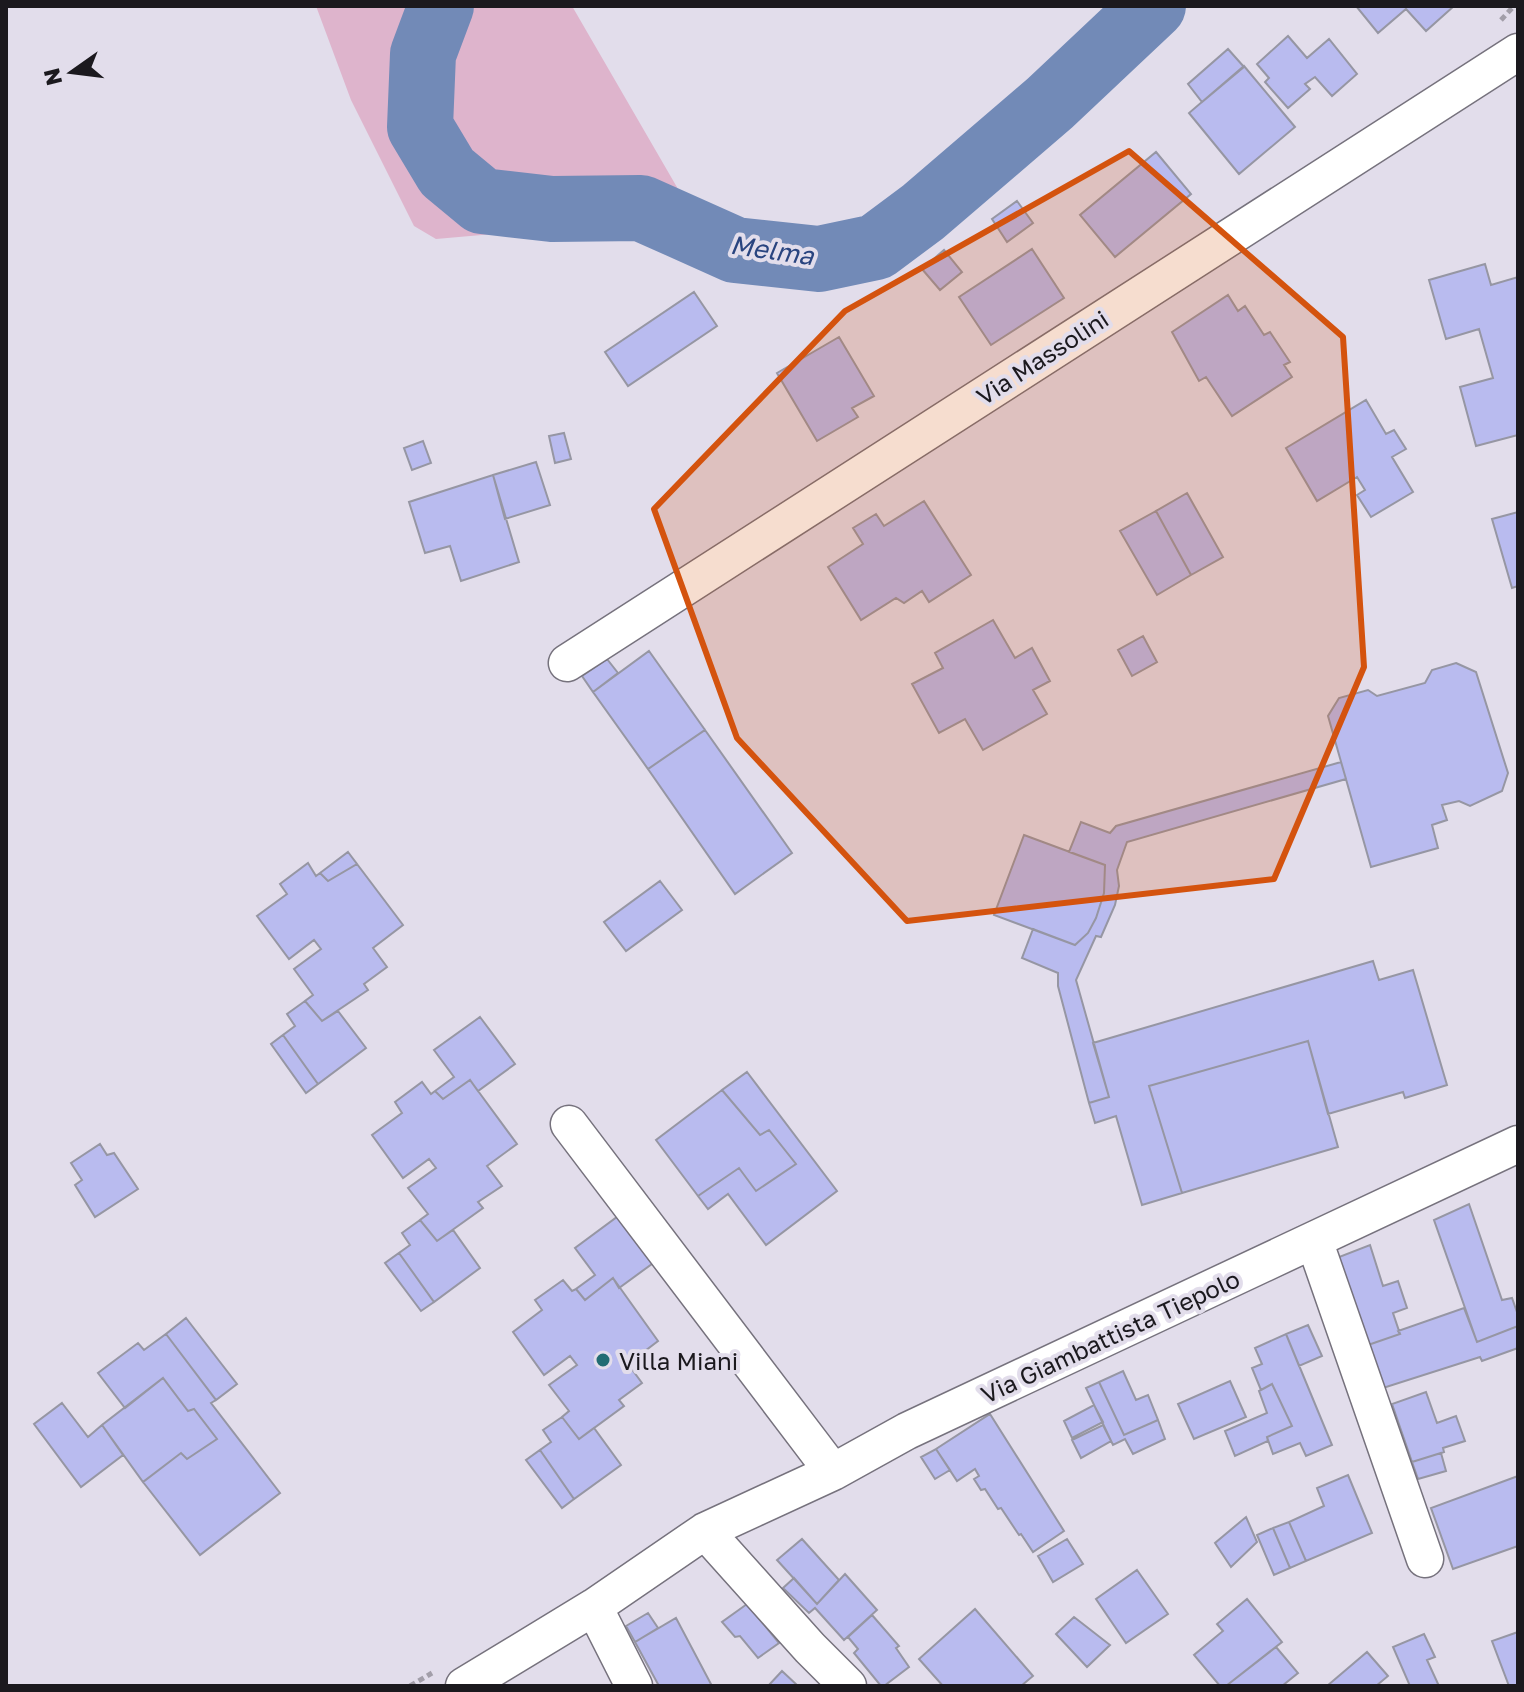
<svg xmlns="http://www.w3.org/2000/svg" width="1524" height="1692" font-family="'Golos Text',sans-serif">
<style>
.green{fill:#deb4cc}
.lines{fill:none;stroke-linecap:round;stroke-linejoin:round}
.river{stroke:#728ab7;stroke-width:66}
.building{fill:#b9bbef;stroke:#9696a3;stroke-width:2}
.minor-casing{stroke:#76727d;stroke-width:39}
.path{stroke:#a29ea9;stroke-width:5;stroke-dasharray:6 4;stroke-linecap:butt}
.minor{stroke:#fff;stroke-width:36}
.marked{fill:#d4530e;fill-opacity:0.2;stroke:#d4530e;stroke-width:6;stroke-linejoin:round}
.poi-dot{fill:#216c73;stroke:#e2ddeb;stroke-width:3}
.labels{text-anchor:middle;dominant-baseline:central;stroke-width:8;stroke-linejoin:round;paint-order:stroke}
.street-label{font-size:24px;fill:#1b191e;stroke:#e2ddeb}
.poi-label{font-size:24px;fill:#1b191e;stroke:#e2ddeb;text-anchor:start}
.water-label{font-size:26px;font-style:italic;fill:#29447f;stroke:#e2ddeb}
</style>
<rect width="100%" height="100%" fill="#e2ddeb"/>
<path class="green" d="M316,6h256l146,252 -102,-41 -56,11 -124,11 -22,-13 -63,-126z"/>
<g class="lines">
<path class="river" d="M441,6l-18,48 -3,73 27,45 35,29 70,8 89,-1 94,42 84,9 57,-12 47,-35 127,-109 103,-97"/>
</g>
<path class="building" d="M1356,6h98l-28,25 -20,-22 -28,24z
M1288,36l19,22 22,-19 28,35 -25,22 -17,-19 -10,7 5,5 -22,19 -23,-26 4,-4 -12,-14z
M1228,49l16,18 -42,35 -14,-18z
M1244,66l51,61 -56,47 -50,-61z
M1156,152l35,42 -76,63 -35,-42z
M1017,201l16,22 -26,19 -15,-23z
M1032,249l32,49 -73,47 -32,-48z
M944,250l18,22 -22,18 -18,-21z
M1485,264l6,21 27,-8v158l-42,11 -16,-59 33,-9 -14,-49 -33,10 -17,-59z
M694,292l23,34 -89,60 -23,-34z
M1228,295l10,16 7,-5 19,29 6,-3 20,30 -6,3 8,12 -60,39 -26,-39 -7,4 -27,-49z
M839,337l35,59 -22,12 6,9 -41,24 -40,-68z
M1366,400l20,34 8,-4 12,19 -14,8 21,35 -42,25 -14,-22 8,-5 -8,-13 -40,24 -31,-53z
M564,433l7,26 -16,4 -6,-27z
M423,441l8,22 -19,7 -8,-22z
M536,462l14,43 -45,14 -12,-44z
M493,475l26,87 -58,19 -11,-35 -25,7 -16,-51z
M1187,493l36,64 -32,18 -35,-64z
M924,501l47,74 -42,27 -7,-11 -18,12 -8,-5 -35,22 -33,-53 35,-23 -10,-16 23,-14 8,12z
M1156,511l35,64 -34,20 -37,-64z
M1518,512v74l-6,2 -20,-69z
M993,620l22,38 17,-10 18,33 -17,9 14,24 -64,36 -18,-31 -26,14 -27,-49 31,-16 -8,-15z
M1143,636l14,26 -25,14 -14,-26z
M649,651l56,79 -57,39 -55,-77z
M607,659l11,14 -25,19 -11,-16z
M1456,663l20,9 32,101 -6,18 -32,15 -11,-5 -17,4 5,15 -15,5 6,23 -67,19 -43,-151 11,-18 29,-8 9,6 48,-13 7,-13z
M705,730l87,123 -57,41 -87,-125z
M1341,762l5,17 -219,63 -10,28 2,16 -4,19 -14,32 -5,-1 -20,44 33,117 -20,6 -31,-117v-13l-36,-15 11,-29 42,16 13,-12 8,-15 8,-25 1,-28 -36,-13 12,-30 29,11 6,-7z
M1024,835l81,30 -1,28 -8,25 -8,15 -13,12 -81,-30z
M348,852l9,12 -29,17 -8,-8z
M308,863l8,13 4,-3 8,8 29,-17 46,61 -30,23 14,19 -23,17 4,6 -46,31 -17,-20 8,-6 -19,-26 27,-20 -7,-9 -25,19 -32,-43 30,-22 -7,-10z
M660,881l22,29 -56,41 -22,-29z
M1373,961l6,19 34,-10 34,115 -42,13 -2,-6 -75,22 -20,-73 -159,45 33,107 -40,12 -26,-89 -21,7 -6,-20 20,-6 -16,-54z
M305,1001l17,20 16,-10 28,37 -48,36 -35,-49 12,-9 -8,-12z
M480,1017l35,47 -37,27 -8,-11 -27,19 -8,-8 19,-14 -20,-27z
M283,1035l35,49 -12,9 -35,-49z
M1308,1041l30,106 -156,46 -33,-107z
M747,1072l90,119 -71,54 -38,-51 -20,15 -10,-13 41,-28 17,23 40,-27 -27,-34 -9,5 -38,-45z
M470,1080l47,64 -30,22 15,20 -24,16 5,6 -46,33 -17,-21 8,-6 -20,-26 28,-20 -7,-9 -26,19 -31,-43 30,-22 -7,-11 27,-20 9,12 4,-3 8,8z
M722,1090l38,45 9,-5 27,34 -40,27 -17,-23 -41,28 -42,-56z
M100,1144l7,11 7,-2 24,36 -43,28 -20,-32 7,-5 -11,-17z
M1469,1204l33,96 10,-2 6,17v11l-41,16 -43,-122z
M621,1214l35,47 -37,27 -6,-10 -28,22 -9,-11 19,-14 -20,-27z
M420,1220l17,21 16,-11 27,38 -46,34 -35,-49 11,-8 -8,-12z
M1370,1245l13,41 15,-5 9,27 -14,5 7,21 -32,11 -29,-88z
M399,1253l35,49 -13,9 -36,-48z
M613,1278l45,63 -30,23 14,19 -23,17 5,6 -45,33 -17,-22 7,-6 -20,-26 28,-20 -7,-9 -26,19 -31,-43 29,-22 -7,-10 28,-20 9,11 4,-2 9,11z
M1464,1308l13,34 41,-16v22l-36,13 -2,-4 -97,31 -15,-43 32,-11 -2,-3z
M186,1318l51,66 -21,16 -50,-66z
M1308,1325l14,31 -23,10 -13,-32z
M166,1334l50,66 -5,3 69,90 -80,62 -57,-73 38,-29 6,6 30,-20 -23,-30 -6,2 -25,-33 -38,30 -27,-35 40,-30 6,7z
M1286,1334l46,111 -26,11 -6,-13 -27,11 -6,-17 25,-11 -20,-42 -11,6 -9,-22 10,-4 -7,-16z
M1123,1371l13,29 12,-5 10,25 -34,15 -25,-53z
M163,1378l25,33 6,-2 23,30 -30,20 -6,-6 -38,29 -41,-57z
M1230,1381l16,36 -52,22 -16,-35z
M1099,1382l25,53 34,-15 7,19 -32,15 -8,-15 -12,6 -27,-57z
M1272,1384l20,42 -25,11 1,4 -33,15 -10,-25 42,-18 -8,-22z
M1426,1392l11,31 19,-7 9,25 -22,7 1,4 -32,10 -20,-58z
M62,1403l26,34 14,-12 21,30 -42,32 -47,-63z
M1094,1405l9,17 -31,16 -8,-17z
M990,1414l74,117 -31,21 -12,-18 -2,1 -18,-27 -3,1 -13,-20 -4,1 -7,-11 5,-3 -4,-7 -18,12 -21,-32z
M562,1417l17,22 15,-11 27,37 -47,34 -34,-49 11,-8 -8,-12z
M1103,1425l8,16 -30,17 -9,-18z
M936,1449l14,21 -15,9 -14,-22z
M540,1450l34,49 -12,9 -36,-48z
M1441,1453l5,18 -28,8 -6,-17z
M1348,1475l24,58 -66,28 -17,-39 35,-16 -7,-18z
M1518,1476v70l-65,23 -22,-61z
M1246,1517l11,25 -26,25 -16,-24z
M1289,1522l17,39 -16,7 -17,-40z
M1273,1528l17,40 -16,7 -17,-40z
M802,1539l37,41 -22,24 -40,-44z
M1067,1539l16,25 -30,18 -15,-26z
M1137,1570l31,44 -42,29 -30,-44z
M845,1574l32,36 -33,30 -29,-32 -6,5 -26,-25 11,-10 23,26z
M1247,1599l35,43 -56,44h-6l-26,-31 29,-24 -6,-7z
M747,1604l32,39 -21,15 -18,-22 -5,1 -13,-15z
M975,1609l58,67 -12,10h-78l-24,-27z
M648,1613l10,15 -23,14 -9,-16z
M872,1615l27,31 -3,2 13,19 -25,19h-3l-27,-33 4,-4 -10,-12z
M1074,1617l36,28 -23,22 -31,-33z
M676,1618l36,68h-53l-24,-44z
M1518,1632v54h-9l-17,-45z
M1424,1634l11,23 -8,3 12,26h-29l-17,-39z
M1276,1647l22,26 -16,13h-56z
M1367,1652l21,24 -12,10h-49z
M782,1671l16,15h-30z"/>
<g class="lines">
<g class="minor-casing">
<path id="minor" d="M567,663l951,-611
M569,1124l264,348
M1314,1240l111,319
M705,1531l105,117 38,38
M594,1607l40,79
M464,1686l130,-79 111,-76 128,-59 74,-41 611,-287"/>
</g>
<path class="path" d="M1501,20l13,-14
M410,1686l22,-13"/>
<use href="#minor" class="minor"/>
</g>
<path class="marked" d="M1129,151l214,186 21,330 -90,212 -367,42 -170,-183 -83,-229 191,-198z"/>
<circle class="poi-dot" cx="603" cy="1360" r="8"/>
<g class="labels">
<g class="street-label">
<text transform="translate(1042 357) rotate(-33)">Via Massolini</text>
<text transform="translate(1110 1336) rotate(-25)">Via Giambattista Tiepolo</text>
</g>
<g class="poi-label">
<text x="619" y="1360">Villa Miani</text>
</g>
<g class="water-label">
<text transform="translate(772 250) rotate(8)">Melma</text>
</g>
</g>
<rect width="1524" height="1692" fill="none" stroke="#1b191e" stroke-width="16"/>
<g transform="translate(72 72) rotate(256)" stroke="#e2ddeb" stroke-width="6" paint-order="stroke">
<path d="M0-6L14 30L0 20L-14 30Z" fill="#1b191e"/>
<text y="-12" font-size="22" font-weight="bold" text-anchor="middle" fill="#1b191e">N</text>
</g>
</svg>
